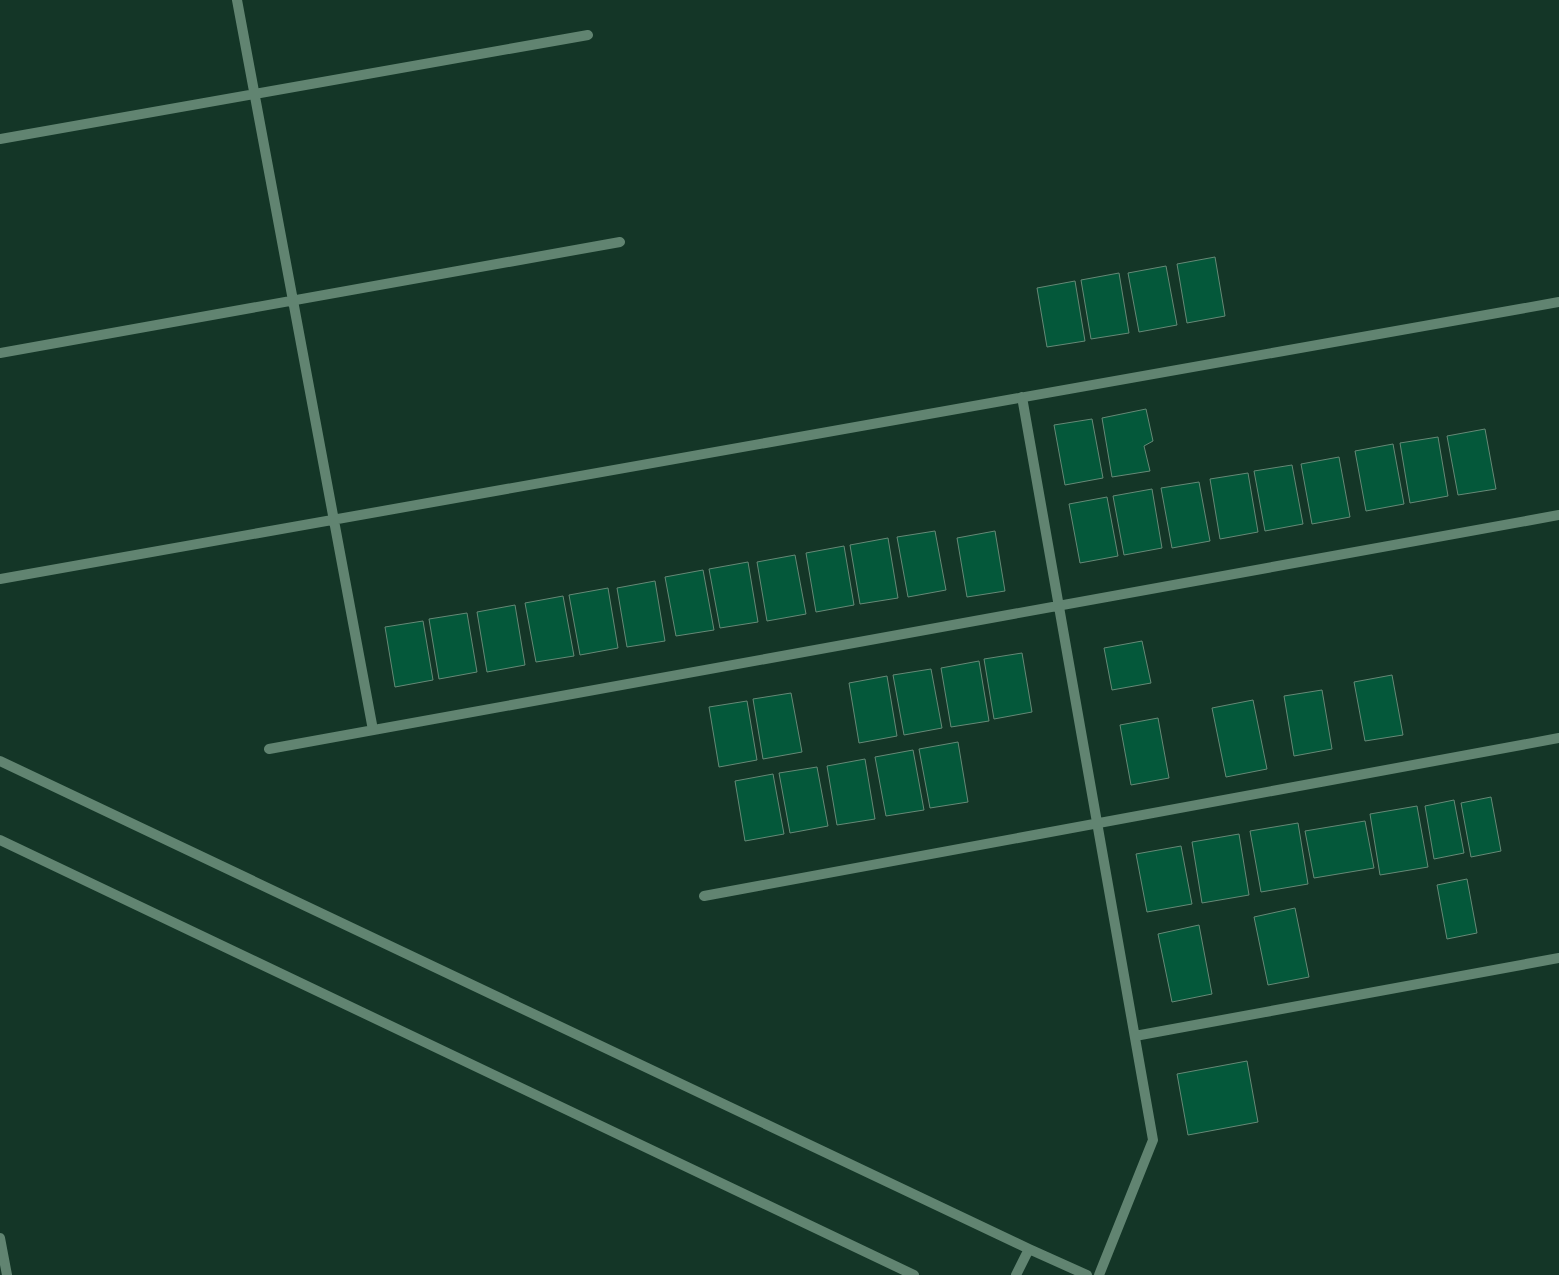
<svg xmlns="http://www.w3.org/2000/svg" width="1559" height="1275" font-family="Cabin,sans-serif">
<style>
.building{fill:#04583a;stroke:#658976}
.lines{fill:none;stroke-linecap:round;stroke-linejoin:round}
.street{stroke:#618471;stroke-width:10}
</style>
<rect width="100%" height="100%" fill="#143627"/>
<path class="building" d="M1215,257l10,59 -38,7 -10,-59z
M1166,266l11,59 -38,7 -11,-59z
M1119,273l10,60 -38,6 -10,-59z
M1075,281l10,60 -38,6 -10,-59z
M1146,409l7,32 -9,5 6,25 -38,6 -10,-59z
M1092,419l11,59 -38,7 -11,-60z
M1485,429l11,60 -38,6 -11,-59z
M1438,437l10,59 -38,7 -10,-60z
M1393,444l11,60 -38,7 -11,-60z
M1339,457l11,60 -38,7 -11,-60z
M1292,465l11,59 -38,7 -11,-60z
M1248,473l10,59 -38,7 -10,-60z
M1199,482l11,59 -38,7 -11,-60z
M1152,489l10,59 -38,7 -11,-59z
M1107,497l11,59 -38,7 -11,-59z
M935,531l11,59 -38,7 -11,-60z
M995,531l10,60 -38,6 -10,-59z
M888,538l10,60 -38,6 -10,-59z
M844,546l10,59 -38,7 -10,-59z
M795,555l11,59 -39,7 -10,-59z
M748,562l10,60 -38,6 -11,-59z
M703,570l11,60 -38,6 -11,-59z
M655,581l10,60 -38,6 -10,-59z
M608,588l10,60 -38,7 -11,-60z
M563,596l11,60 -38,6 -11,-59z
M515,605l10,60 -38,7 -10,-60z
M467,613l10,59 -38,7 -10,-60z
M423,621l10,59 -38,7 -10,-60z
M1142,641l9,42 -39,7 -8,-42z
M1022,653l10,59 -38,7 -10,-60z
M979,661l10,60 -38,6 -10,-59z
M931,669l11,59 -38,7 -11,-60z
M1392,675l11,60 -38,6 -11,-59z
M887,676l10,60 -38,7 -10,-60z
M1322,690l10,59 -38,7 -10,-60z
M791,693l11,59 -39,7 -10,-60z
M1253,700l14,69 -41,8 -14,-69z
M747,701l10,59 -38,7 -10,-60z
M1158,718l11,60 -38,7 -11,-60z
M958,742l10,60 -38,6 -11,-59z
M913,750l11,60 -38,6 -11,-59z
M865,759l10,60 -38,6 -10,-59z
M817,767l11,59 -38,7 -11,-60z
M773,774l11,60 -39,7 -10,-60z
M1491,797l10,54 -30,6 -10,-54z
M1454,800l10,53 -30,6 -9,-53z
M1417,806l11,61 -48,8 -10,-61z
M1365,821l9,47 -60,10 -9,-47z
M1298,823l10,61 -47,8 -11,-61z
M1239,834l10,61 -47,8 -10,-61z
M1181,846l11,58 -45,8 -11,-58z
M1467,879l10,54 -30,6 -10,-54z
M1295,908l14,69 -41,8 -14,-68z
M1199,925l13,69 -40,8 -14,-68z
M1247,1061l11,61 -70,13 -11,-61z"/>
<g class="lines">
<path class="street" d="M237,0l136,730
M0,139l588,-104
M0,353l620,-111
M1022,397l131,743 -54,135
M0,579l1559,-277
M269,749l1290,-234
M0,761l1029,488 58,26
M0,840l914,435
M704,896l855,-158
M1135,1036l424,-78
M0,1238l7,37
M1016,1275l13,-26"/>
</g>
</svg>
